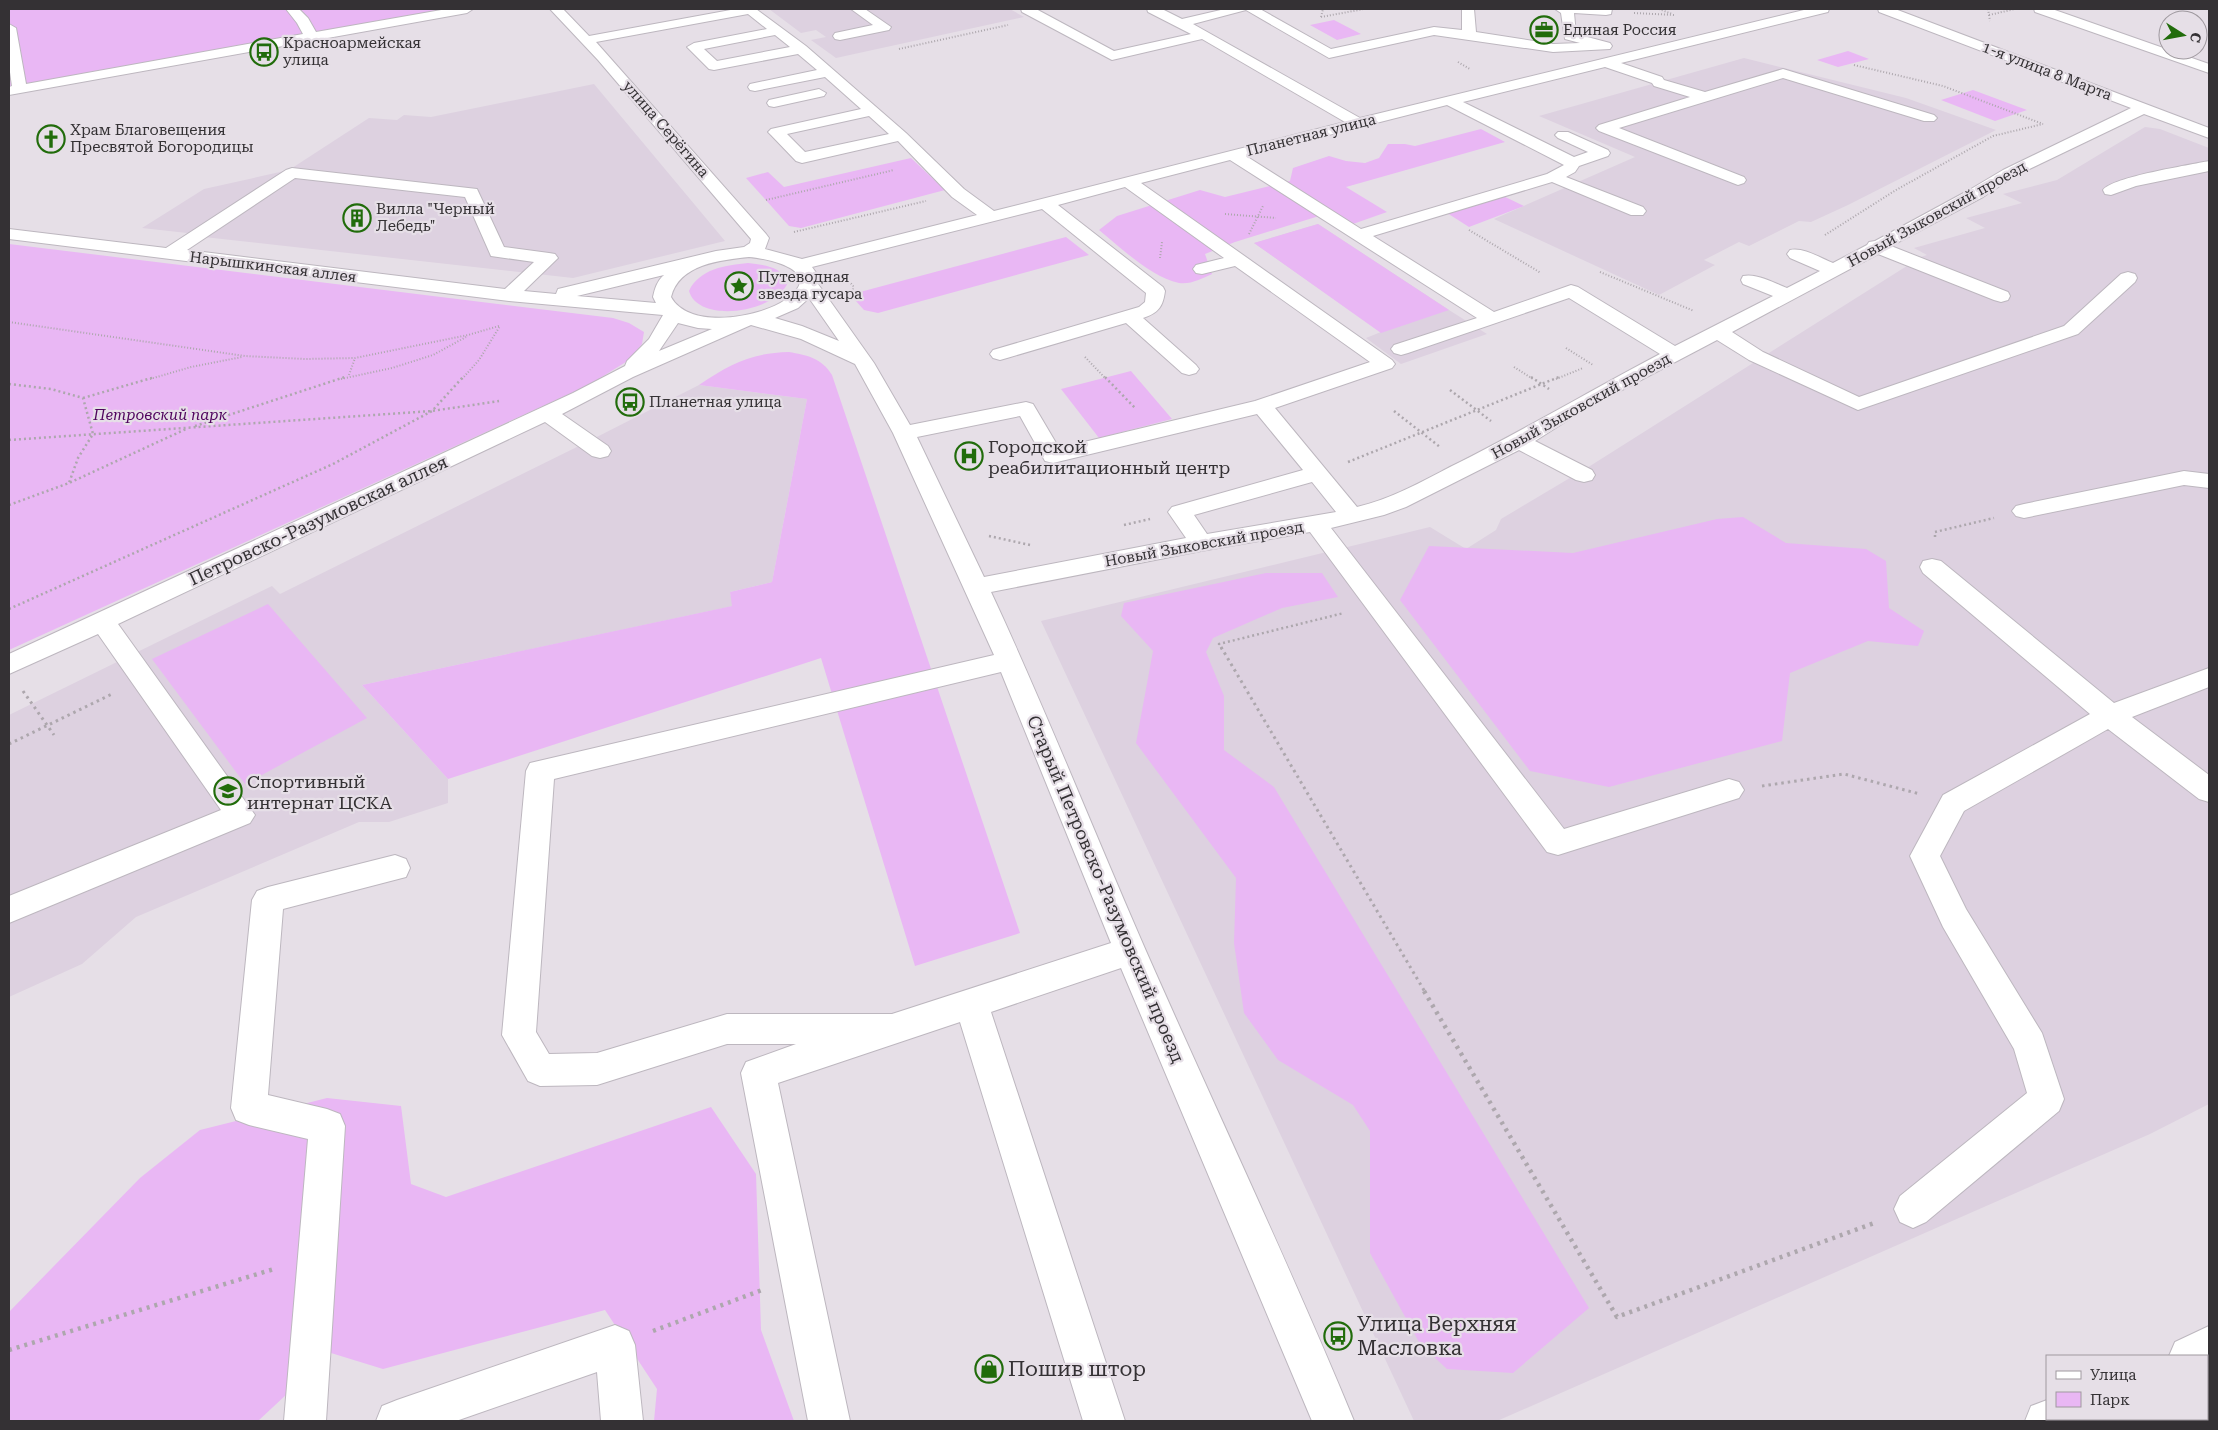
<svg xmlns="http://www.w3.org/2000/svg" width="2218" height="1430" font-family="'Roboto Serif',serif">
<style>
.built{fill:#ddd1e0}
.green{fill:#e9b7f4}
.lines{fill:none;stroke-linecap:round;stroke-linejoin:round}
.minor-casing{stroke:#bdb7bf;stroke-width:2}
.path-far3{stroke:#ada7ad;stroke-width:2;stroke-dasharray:1 2;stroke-linecap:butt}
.path-far2{stroke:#ada7ad;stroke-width:2.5;stroke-dasharray:2 3;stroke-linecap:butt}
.path-far1{stroke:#ada7ad;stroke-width:3;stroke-dasharray:2.5 4;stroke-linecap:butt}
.path{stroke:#ada7ad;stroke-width:4.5;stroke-dasharray:3 5;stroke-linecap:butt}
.minor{fill:#fff;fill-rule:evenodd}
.labels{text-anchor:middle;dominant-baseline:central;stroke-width:4.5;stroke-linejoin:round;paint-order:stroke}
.far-poi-label{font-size:15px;fill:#343134;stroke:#e6dfe7;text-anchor:start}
.far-street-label{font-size:15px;fill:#343134;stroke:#e6dfe7}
.far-park-label{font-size:15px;font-style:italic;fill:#50045e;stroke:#e6dfe7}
.poi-label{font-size:18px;fill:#343134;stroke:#e6dfe7;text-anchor:start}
.street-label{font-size:18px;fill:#343134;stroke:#e6dfe7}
.near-poi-label{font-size:21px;fill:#343134;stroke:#e6dfe7;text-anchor:start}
</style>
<rect width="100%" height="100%" fill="#e6dfe7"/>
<path class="built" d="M769,9h241l14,8 -188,41 -25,-18 15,-3 -10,-7 -15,3z
M1744,58l162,40 90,32 -148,75 -37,17 -12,-1 -50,25 -10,-4 -35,18 11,5 -56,30 -165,-76 141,-62 -96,-41z
M594,84l131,157 -152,37 -369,-41 1,-2 -63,-7 62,-39 85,-19 80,-52 28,2 7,-5 27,2z
M2145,127l15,2 49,19v956l-59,30 -653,287h-83l-373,-800 389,-94 36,22 30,-19 5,-11 89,-53 320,-202 1,-4 16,-5 -13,-7 71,-20 -19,-10 56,-15 -19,-9 54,-14z
M1318,224l131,86 38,24 -86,30 -35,-26 15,-6 -127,-89z
M699,385l108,14 -35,183 -42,10 3,14 -371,79 86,94v24l-59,19h-30l-223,95 -54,47 -73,33v-282l263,-129 8,8 307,-152z"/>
<path class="green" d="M9,9h445l-445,78z
M1334,20l27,14 -24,6 -27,-15z
M1848,51l21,8 -31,8 -21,-7z
M1973,90l54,20 -32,11 -54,-21z
M1481,129l24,13 -159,45 41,25 -34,12 -34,-8 -84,26 -30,12 7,20c-9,4 -22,11 -33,9 -28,-6 -58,-35 -80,-53l18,-14 83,-26 25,7 65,-16 3,-13 36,-12 17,5 19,2 14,-5 9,-14h17l10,2z
M911,158l34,32 -144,38 -12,-2 -43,-48 22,-6 16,15z
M1499,194l25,12 -55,21 -25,-16z
M1318,224l131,86 -68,23 -127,-90z
M1066,237l23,18 -211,58 -14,-3 -9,-10 5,-8z
M9,244l604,74 16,5 15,9 -2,12 -13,16 -40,25 -580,265z
M748,263c16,2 33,3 40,19 -11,30 -89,43 -99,9 10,-22 37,-26 59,-28z
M789,352c17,3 33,6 43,23l188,558 -105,33 -94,-308 -373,121 -86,-94 370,-79 -2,-14 42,-10 35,-183 -108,-14c31,-21 51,-32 90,-33z
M1131,371l41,48 -73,19 -38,-49z
M1743,517l43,26 80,6 20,12 3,47 35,23 -6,15 -50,-5 -78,32 -8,68 -173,46 -79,-16 -130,-171 29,-54 144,7 144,-34z
M1266,573h56l16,24 -56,11 -69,30 -7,14 18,44v54l50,37 315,521 -76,65 -66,-4 -27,-25 -50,-91v-122l-17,-26 -75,-45 -34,-47 -10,-70 2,-65 -100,-135 17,-92 -32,-35 3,-13z
M268,604l99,114 -122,66 -93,-125z
M327,1098l74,8 10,78 35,13 265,-90 45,67 5,156 33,91h-140l3,-32 -52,-79 -222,59 -52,-16 -73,68h-249v-109l131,-134 60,-48z"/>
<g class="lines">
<g class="minor-casing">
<path id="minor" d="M286,9h13l9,9 8,14 131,-23h26l-6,4 -458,82v-8l3,-1 -3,-21v-41l7,4 10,56 277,-50 -6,-11z
M550,9h13l26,27 147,-27h20l50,37 100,87 58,56 30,22 351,-89 -143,-83 -90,21 -90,-48 -1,-3h15l78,42 77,-17 -43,-22 -1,-3h15l20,10 43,-10h35l71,40 103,-22 28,3v-21h12l2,23 77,12 27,-1 -15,-4 -4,-26 -6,-4h57l-1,5 -5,1 -32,-2 2,21 34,9 2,3 -2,3 -57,3 -119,-17 -105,23 -83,-48 -53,14 167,94 448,-109h21l-1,3 -207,51 41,14 2,3 41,12 78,-23 151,46 3,3 -3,3h-10l-141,-43 -164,50 125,49 2,3 -2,3 -6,2 -139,-54 -3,-3 3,-3 91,-28 -36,-11 -2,-3 -47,-16 -142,35 111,55 14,-5 -30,-14 -3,-3 3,-3h10l40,18 2,3 -2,3 -29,10 -4,6 -9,5 77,30 3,4 -3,4h-12l-79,-33 -179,54 121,76 77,-27 7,2 97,59 98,-50 -30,-12 -2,-4 2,-4c14,-3 31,7 44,12l33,-17 -30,-13 -3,-4 3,-4c14,-3 30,8 43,13l34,-18 2,-3 6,-1 96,-52 32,-19 128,-62 -252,-96 -1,-3h17l314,119v10l-65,-24 -129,62 -32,21 -92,49 117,46 2,4 -2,4 -7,2 -7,-2 -116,-46 -146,78 31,20 96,45 205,-71 57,-52 7,-2 7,2 2,4 -2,4 -57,52 -220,76 -109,-50 -32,-20 -133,70 -49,31 57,29 3,5 -3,5 -8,2 -8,-2 -57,-30 -113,57 -22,8 -53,13 233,301 165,-50 10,3 5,8 -5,8 -181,57 -11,-3 -237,-320 -109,19 -210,41c55,118 103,240 155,359 69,157 143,312 208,470h-42l-191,-453 -130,44 134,409h-42l-123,-399 -182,61 72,338h-42l-67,-348 5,-11 50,-18h-69l-130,41 -57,1 -12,-5 -26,-46 24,-264 4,-8 464,-108 -101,-222 -38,-69 -54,-25 -50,-14 -118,52 -71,37 46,32 3,5 -3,5 -8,2 -8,-2 -47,-34 -427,202 137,191 -5,8 -241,100v-27l212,-86 -123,-176 -89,40v-20l564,-261 52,-27 2,-5 22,-22 14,-24 -154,-14 -500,-62v-10l157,19 120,-78 6,-2 185,21 27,58 45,6 6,1 3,4 -34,33 32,3 2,-5 158,-38 28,-4 6,-4 1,-4 -153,-179zM748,14l19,15 -73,14 -7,4 22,22 5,1 84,-16 19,16 -67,14 -2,3 2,3 5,1 70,-14 36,32 -90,20 -3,3 3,3 25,26 6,2 96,-22 54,56 25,18 -175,44 -37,-10 4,-11 -3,-4 -170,-192zM775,35l15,12 -73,14 -13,-12zM1447,105l117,60 -17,9 -186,55 -115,-73zM869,116l20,18 -84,18 -18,-18zM1230,160l247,158 -83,27 -3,4 3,4 7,2 7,-2 161,-55 91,56c-70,37 -138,77 -208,112 -31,16 -61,33 -95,41l-82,-99 117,-40 3,-4 -3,-4 -251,-177zM295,178l170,19 26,59 43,6 -29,27 -318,-39zM1125,187l99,71 -28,7 -3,4 3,4 6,1 33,-8 135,96 -115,39 -196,47 -26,-44 -7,-2 -116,23 -36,-62 -56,-79 -1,-10 -5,-7 230,-58 104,84 -1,9 -6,5 -146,43 -3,4 3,4 7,2 7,-2 119,-35 56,50 7,2 7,-2 3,-4 -3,-4 -53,-47c16,-5 20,-12 22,-27l-2,-4 -105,-82zM749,257c23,2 77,15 36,43 -26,18 -96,30 -114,-3 8,-33 50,-37 78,-40zM664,275c-7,6 -9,13 -11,22l3,6 -79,-7zM809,298l30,43 -37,-15 -27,-8 23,-10zM678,323l20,5 14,1 -53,22zM1257,414l46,56 -131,37 -4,5 18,26 -202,39 -67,-140 103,-21 25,45 8,2zM1312,482l24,30 -129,22 -13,-19zM1001,672l110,271 -219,71h-165l-130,39 -48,1 -13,-22 18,-253z
M851,9h14l26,18 -2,3 -49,10 -5,-1 -2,-3 2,-3 38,-8z
M2034,9h18l157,55v9l-174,-61z
M819,89l7,4 -2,3 -50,11 -5,-1 -2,-3 2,-3z
M2209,161v10l-73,15 -25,9 -6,-1 -2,-4c9,-13 87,-25 106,-29z
M2184,471l25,3v14l-25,-3 -160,33 -8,-2 -4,-5 4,-5 8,-2z
M1932,559l9,2 173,142 95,-35v19l-77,30 77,58v27l-10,-3 -91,-70 -144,82 -24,45 26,53 76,124 22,66 -5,12 -133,111 -13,6 -13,-6 -6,-13 6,-13 127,-103 -13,-44 -71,-122 -33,-71 33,-61 147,-81 -167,-141 -3,-6 3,-6z
M395,855l11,4 4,9 -4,9 -123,32 -15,186 59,14 13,5 5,12 -19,295h-42l24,-282 -59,-14 -13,-5 -5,-12 21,-208 5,-9 11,-4z
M615,1325l14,6 6,14 8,76h-42l-4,-49 -141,49h-80l6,-15 15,-6z
M2209,1326v42l-2,1v-13h-38l6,-14z
M2047,1400v19h26l-1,2h-47l6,-15z"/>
</g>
<path class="path-far3" d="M1659,9l13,5
M1988,9l2,12
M1634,13l41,2
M1989,15l26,-6
M1321,17l43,-8
M1321,17l2,-8
M899,49l109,-24
M1458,62l12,7
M1854,65l89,21 100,38
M766,200l128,-30
M1225,214l51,4
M1469,230l72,43
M794,232l132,-31
M1249,234l14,-28
M1825,235l71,-45 97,-54 50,-12
M1160,258l2,-16
M1600,272l94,39
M849,281l4,5v7
M9,322l236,34 60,3 50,-1 113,-23 31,-9
M1566,348l27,17
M1085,357l21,22
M1514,367l19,12
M349,375l6,-17
M150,379l41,-12 51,-10
M341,379l51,-11 41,-13 33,-18
M462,379l17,-19 21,-34
M1556,379l27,-11"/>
<path class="path-far2" d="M1105,377l30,31
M1531,377l18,12
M9,384l42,5 32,9 10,36 -15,24 -9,25
M1450,390l41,31
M83,398l72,-21
M1394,411l46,36
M195,426l150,-49
M9,440l423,-29 67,-10
M1348,462l211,-85
M9,505l60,-22 117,-54
M1124,525l26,-6
M989,536l41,9
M1935,537v-5l59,-14
M9,609l324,-145 99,-53 31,-34
M1222,649l-3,-5 125,-31"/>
<path class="path-far1" d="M1221,647l204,345
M23,691l31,44
M9,744l103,-50
M1762,786l82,-12 76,20"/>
<path class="path" d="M1424,991l193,326 260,-95
M653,1331l109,-41
M9,1350l265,-81"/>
<use href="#minor" class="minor"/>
</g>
<defs>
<g id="office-ring" transform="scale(1.4375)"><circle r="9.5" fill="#e6dfe7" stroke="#216c0b" stroke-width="1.5"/><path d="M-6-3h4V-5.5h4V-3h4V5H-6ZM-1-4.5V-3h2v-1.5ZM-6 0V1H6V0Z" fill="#216c0b"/></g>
<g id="bus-ring" transform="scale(1.4375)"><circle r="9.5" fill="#e6dfe7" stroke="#216c0b" stroke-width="1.5"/><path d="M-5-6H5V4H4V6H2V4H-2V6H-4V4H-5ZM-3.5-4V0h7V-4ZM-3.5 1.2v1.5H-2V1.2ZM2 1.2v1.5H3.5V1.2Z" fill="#216c0b"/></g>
<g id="church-ring" transform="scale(1.4375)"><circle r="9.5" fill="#e6dfe7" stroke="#216c0b" stroke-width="1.5"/><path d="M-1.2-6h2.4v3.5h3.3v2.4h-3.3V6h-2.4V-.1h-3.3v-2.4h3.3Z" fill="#216c0b"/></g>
<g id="building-ring" transform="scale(1.4375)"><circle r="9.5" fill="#e6dfe7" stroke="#216c0b" stroke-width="1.5"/><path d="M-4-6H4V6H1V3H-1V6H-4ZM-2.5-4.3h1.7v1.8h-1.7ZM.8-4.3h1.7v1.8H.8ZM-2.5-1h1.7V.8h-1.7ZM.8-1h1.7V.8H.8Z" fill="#216c0b"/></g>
<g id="sight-ring" transform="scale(1.4375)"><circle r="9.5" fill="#e6dfe7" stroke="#216c0b" stroke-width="1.5"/><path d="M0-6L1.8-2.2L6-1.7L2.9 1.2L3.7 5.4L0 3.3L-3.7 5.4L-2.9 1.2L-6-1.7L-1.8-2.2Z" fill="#216c0b"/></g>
<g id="hospital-ring" transform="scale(1.4375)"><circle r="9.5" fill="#e6dfe7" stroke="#216c0b" stroke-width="1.5"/><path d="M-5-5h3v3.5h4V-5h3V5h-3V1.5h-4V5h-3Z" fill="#216c0b"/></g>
<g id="school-ring" transform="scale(1.4375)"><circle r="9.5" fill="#e6dfe7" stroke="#216c0b" stroke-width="1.5"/><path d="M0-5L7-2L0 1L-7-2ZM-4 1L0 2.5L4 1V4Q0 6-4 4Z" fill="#216c0b"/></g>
<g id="shop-ring" transform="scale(1.4375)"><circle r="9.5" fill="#e6dfe7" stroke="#216c0b" stroke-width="1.5"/><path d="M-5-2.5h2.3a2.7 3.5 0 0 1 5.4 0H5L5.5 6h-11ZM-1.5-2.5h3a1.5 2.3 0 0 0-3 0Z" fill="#216c0b"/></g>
</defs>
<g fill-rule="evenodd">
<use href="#office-ring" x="1544" y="30"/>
<use href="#bus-ring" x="264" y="52"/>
<use href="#church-ring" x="51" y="139"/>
<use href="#building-ring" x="357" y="218"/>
<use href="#sight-ring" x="739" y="286"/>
<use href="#bus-ring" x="630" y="402"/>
<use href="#hospital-ring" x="969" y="456"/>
<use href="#school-ring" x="228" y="791"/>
<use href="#bus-ring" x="1338" y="1336"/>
<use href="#shop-ring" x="989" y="1369"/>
</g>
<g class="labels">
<g class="far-poi-label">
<text x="1563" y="30">Единая Россия</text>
<text x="283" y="43">Красноармейская<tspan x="283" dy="17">улица</tspan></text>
<text x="70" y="130">Храм Благовещения<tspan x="70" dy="17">Пресвятой Богородицы</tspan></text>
<text x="376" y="209">Вилла "Черный<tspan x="376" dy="17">Лебедь"</tspan></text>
<text x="758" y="277">Путеводная<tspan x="758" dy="17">звезда гусара</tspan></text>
<text x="649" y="402">Планетная улица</text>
</g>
<g class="far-street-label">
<text transform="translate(2047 71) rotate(21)">1-я улица 8 Марта</text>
<text transform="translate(666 129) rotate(49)">улица Серёгина</text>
<text transform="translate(1311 135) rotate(-14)">Планетная улица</text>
<text transform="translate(1937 214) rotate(-29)">Новый Зыковский проезд</text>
<text transform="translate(273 267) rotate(7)">Нарышкинская аллея</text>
<text transform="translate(1581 406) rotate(-29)">Новый Зыковский проезд</text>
<text transform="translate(1204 544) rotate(-10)">Новый Зыковский проезд</text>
</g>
<g class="far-park-label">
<text x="160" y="415">Петровский парк</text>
</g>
<g class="poi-label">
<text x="988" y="446">Городской<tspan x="988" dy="21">реабилитационный центр</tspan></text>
<text x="247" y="781">Спортивный<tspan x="247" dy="21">интернат ЦСКА</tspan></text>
</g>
<g class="street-label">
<text transform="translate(318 520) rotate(-25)">Петровско-Разумовская аллея</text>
<text transform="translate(1106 889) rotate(67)">Старый Петровско-Разумовский проезд</text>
</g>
<g class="near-poi-label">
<text x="1357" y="1324">Улица Верхняя<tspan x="1357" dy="24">Масловка</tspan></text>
<text x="1008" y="1369">Пошив штор</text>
</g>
</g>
<rect width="2218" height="1430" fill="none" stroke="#343134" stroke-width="20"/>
<rect x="2046" y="1355" width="162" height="65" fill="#e6dfe7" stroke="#9f999f"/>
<rect x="2056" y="1371" width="25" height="8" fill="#ffffff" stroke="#9f999f"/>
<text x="2090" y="1380" font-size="15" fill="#343134">Улица</text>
<rect x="2056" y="1392" width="25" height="15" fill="#e9b7f4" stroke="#9f999f"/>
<text x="2090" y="1405" font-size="15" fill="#343134">Парк</text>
<g transform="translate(2183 35) rotate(101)"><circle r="24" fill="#e6dfe7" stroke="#9f999f"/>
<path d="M0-4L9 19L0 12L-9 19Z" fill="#216c0b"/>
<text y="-8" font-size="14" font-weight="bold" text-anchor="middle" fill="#343134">С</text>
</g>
</svg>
